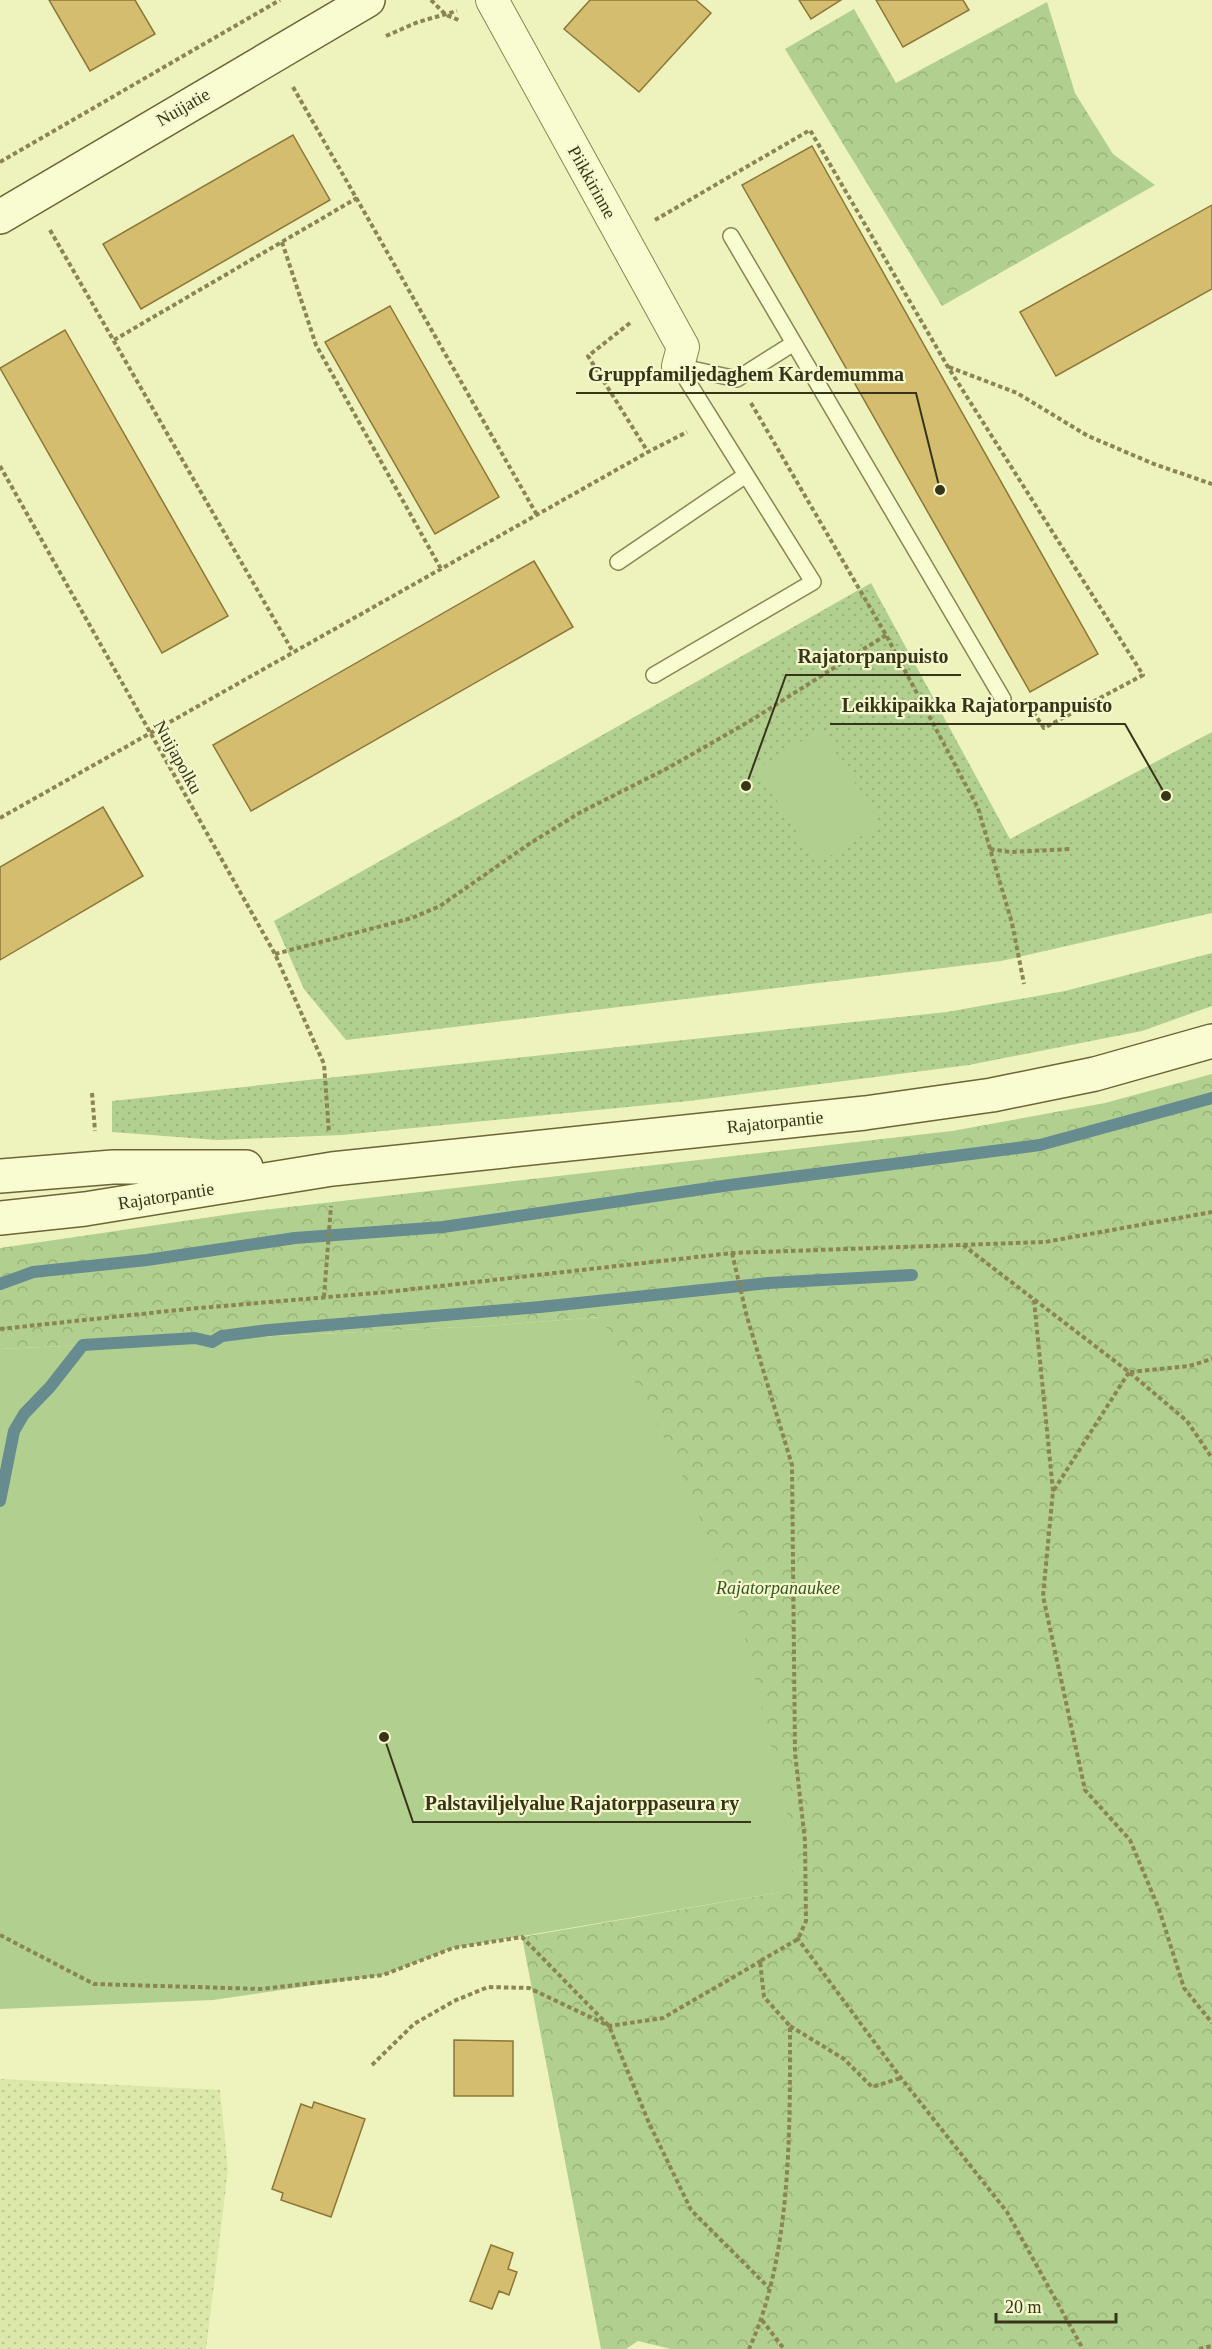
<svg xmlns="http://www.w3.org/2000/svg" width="1212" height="2349" font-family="'Times New Roman',serif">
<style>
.farmland{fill:url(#farmland-dots)}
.grass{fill:url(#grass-dots)}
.forest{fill:url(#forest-crowns)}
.garden{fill:#b1d08f}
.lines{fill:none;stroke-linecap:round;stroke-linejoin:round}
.stream{stroke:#678c90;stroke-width:12}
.building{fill:#d4bd6e;stroke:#8c7738;stroke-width:1.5}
.lane-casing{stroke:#8b8554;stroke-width:18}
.street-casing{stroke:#8b8554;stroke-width:34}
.secondary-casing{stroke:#6c6537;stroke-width:36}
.path{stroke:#8b8554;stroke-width:4;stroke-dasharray:4.5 3;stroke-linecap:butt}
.lane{stroke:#f9fcd0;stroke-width:15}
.street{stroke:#f9fcd0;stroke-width:32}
.secondary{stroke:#f9fcd0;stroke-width:33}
.labels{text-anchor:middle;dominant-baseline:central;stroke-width:4.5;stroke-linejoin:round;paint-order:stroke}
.street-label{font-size:18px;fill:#38341a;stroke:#f5f8cc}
.park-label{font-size:18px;font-style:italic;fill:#35571f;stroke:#f5f8cc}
.leader{fill:none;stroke:#38341a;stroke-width:2}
.callout-dot{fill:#38341a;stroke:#f5f8cc;stroke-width:2}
.callout-label{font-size:20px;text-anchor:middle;font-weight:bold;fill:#38341a;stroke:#f5f8cc;stroke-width:4.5;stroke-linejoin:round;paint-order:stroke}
</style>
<defs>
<pattern id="farmland-dots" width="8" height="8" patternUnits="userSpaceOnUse" patternTransform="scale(1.5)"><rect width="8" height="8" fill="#dbe8a9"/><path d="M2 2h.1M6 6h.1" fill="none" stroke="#bdc891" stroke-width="1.8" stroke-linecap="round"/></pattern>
<pattern id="grass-dots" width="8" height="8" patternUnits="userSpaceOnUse" patternTransform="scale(1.5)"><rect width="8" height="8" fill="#b1d08f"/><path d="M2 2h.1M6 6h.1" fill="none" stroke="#99b37b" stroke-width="1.8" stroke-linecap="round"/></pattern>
<pattern id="forest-crowns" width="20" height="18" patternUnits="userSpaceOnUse" patternTransform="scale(1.5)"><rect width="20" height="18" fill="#b1d08f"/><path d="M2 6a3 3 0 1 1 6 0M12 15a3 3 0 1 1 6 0" fill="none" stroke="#99b37b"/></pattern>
</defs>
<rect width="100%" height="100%" fill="#eef2bc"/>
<path class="farmland" d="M0,2079l220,11 8,80 -22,179h-206z"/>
<path class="grass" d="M871,583l139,256 202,-107v181l-211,48 -655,79 -42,-51 -30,-68z
M1212,953v53l-70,25 -173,34 -280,36 -347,34 -125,5 -105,-8v-31l835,-89 118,-21z"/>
<path class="forest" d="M1047,2l28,91 38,61 42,31 -213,121 -157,-257 69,-40 42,74z
M1212,1074v1275h-541l-33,-8 -12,8h-25l-79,-412 259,-45 -180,-575 -114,9 -487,23v-101l245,-36 707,-81 153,-28z"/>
<path class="garden" d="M821,729l60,95 -64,40 -60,-95z
M601,1317l76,146 62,151 59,245 -17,33 -328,56 -70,27 -170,25 -213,9v-660l487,-23z"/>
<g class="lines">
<path class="stream" d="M0,1284l33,-12 114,-12 148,-22 148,-11 287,-42 310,-40 172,-47
M0,1501l14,-70 10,-17 26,-27 33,-42 112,-7 17,4 10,-6 47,-6 271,-23 228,-24 144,-8"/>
</g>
<path class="building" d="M49,0h86l20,34 -65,37z
M590,0h106l15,13 -72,79 -75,-63z
M799,0h42l-30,19z
M876,0h87l6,10 -66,37z
M293,135l37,65 -189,109 -38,-65z
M812,146l286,508 -68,38 -288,-507z
M1212,205v84l-156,87 -36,-64z
M390,306l109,191 -64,37 -110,-192z
M65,330l163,286 -66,37 -162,-285z
M534,561l39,66 -322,184 -38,-66z
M103,807l40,69 -143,84v-93z
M454,2040l59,1v55h-59z
M314,2102l51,17 -34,98 -50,-17 2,-7 -11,-4 29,-85 11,4z
M491,2245l22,8 -5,16 9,3 -8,23 -10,-4 -7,18 -22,-8z"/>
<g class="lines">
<g class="lane-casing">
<path id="lane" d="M731,236l272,463
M678,366l59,13 57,-36
M618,562l128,-87
M654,675l159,-93 -135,-216"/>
</g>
<g class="street-casing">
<path id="street" d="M492,0l191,347 -5,19"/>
</g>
<g class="secondary-casing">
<path id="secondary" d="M0,217l368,-217
M0,1176l113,-9h133
M0,1218l85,-9 247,-40 533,-56 127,-18 103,-21 117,-33"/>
</g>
<path class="path" d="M431,0l15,15 15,6
M386,36l32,-14 39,-11
M293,87l244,428
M0,162l280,-162
M655,220l155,-90 138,237 195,308 -99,53 -15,-22
M50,230l243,422
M282,242l34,103 125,224
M630,323l-42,33 60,96 39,-20
M114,340l243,-142
M949,367l68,26 71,43 66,28 58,20
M751,403l135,232 92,173 34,115 12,61
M0,466l275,488 49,110 5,69
M0,818l648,-366
M990,849l20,3 60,-3
M275,954l137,-36 28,-12 89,-62 52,-32 87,-44 82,-47 136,-86
M92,1093l3,38
M963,1245l166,127 58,49 25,37
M732,1253l15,64 45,148 3,288 10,88 1,80 -8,18 -38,22 4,36 26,29c0,102 2,229 -41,323
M324,1297l7,-91
M1034,1300l19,191 -10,105 42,194 45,50 29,69 25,79 28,35
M0,1329l188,-20 199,-17 345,-39 313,-11 167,-30
M1130,1372l59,-6 23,-7
M1054,1490l75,-118
M0,1935l94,49 167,5 122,-14 70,-27 69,-11 87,89 40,97 42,87 78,78
M796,1940l2,-1 103,139 106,134 76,137
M790,2026l54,33 28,28 29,-9
M372,2065l42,-41 40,-23 34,-14 41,1 80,38 54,-8 98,-57
M762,2320l22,29
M1199,2349l13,-3"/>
<use href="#lane" class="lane"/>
<use href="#street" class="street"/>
<use href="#secondary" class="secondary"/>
</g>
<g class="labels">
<g class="street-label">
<text transform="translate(183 107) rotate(-30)">Nuijatie</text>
<text transform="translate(592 182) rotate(61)">Piikkirinne</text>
<text transform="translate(178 757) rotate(61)">Nuijapolku</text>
<text transform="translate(775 1122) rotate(-6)">Rajatorpantie</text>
<text transform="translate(166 1196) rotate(-9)">Rajatorpantie</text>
</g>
<g class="park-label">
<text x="778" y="1588">Rajatorpanaukee</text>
</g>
</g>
<path class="leader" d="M940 490L916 393H576M746 786L786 675H961M1166 796L1125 724H830M384 1737L413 1822H751"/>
<g class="callout-dot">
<circle cx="940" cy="490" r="6"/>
<circle cx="746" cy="786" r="6"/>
<circle cx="1166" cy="796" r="6"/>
<circle cx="384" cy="1737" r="6"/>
</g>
<g class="callout-label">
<text x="746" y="381">Gruppfamiljedaghem Kardemumma</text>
<text x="873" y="663">Rajatorpanpuisto</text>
<text x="977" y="712">Leikkipaikka Rajatorpanpuisto</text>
<text x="582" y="1810">Palstaviljelyalue Rajatorppaseura ry</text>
</g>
<path d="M996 2313v9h120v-9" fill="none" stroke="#38341a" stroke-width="3"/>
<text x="1005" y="2313" font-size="18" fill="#38341a" stroke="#f5f8cc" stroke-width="4.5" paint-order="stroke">20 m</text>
</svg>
